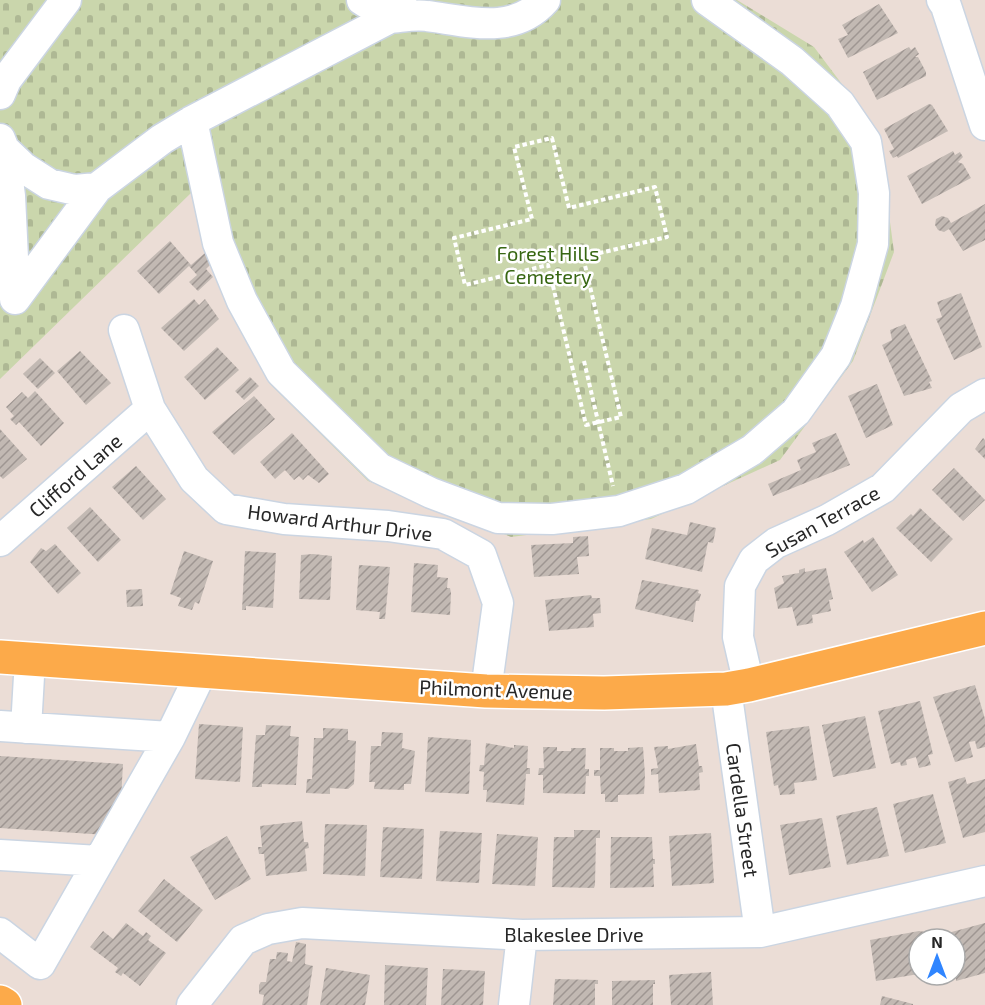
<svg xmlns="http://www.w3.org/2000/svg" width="985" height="1005" font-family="'Exo 2',sans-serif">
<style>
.cemetery{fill:url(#cemetery-stones)}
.building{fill:url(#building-hatch)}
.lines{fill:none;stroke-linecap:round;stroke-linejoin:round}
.minor-casing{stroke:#cbd5e2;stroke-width:33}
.major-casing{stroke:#fff;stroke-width:36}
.path{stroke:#fff;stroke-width:4;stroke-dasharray:4.5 3;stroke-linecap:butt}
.minor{stroke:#fff;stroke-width:30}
.major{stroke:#fcaa4a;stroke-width:33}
.labels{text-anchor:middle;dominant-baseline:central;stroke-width:5;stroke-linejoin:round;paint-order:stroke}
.park-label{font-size:20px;fill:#386713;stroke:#fff}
.street-label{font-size:20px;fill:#272727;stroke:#fff}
</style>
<defs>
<pattern id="cemetery-stones" width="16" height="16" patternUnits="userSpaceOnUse" patternTransform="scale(1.5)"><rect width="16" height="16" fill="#cad6ac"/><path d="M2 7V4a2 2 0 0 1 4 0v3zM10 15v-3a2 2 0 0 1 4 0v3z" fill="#aeb894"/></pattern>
<pattern id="building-hatch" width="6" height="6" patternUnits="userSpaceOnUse" patternTransform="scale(1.5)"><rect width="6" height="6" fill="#c2b9b3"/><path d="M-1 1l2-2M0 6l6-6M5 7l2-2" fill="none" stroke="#9e9692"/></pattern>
</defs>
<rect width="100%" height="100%" fill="#ebddd6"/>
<path class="cemetery" d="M0,0h737l77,47 64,85 16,120 -41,109 -73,99 -129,59 -140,18 -143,-56 -99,-98 -67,-140 -11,-50 -191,186z"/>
<path class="building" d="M879,4l19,29 -50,25 -10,-19 10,-4 -6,-10z
M909,47l2,3 4,-3 4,7 -4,3h3l8,15v4l-49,24 -14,-28z
M929,104l3,1 16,26 -50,27 -1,-2 -4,2 -4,-7 5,-2 -10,-20z
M953,151l2,4 5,-3 3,5 -5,5 5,2 8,14 -49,26 -15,-28z
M985,204v36l-22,11 -14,-22 -5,3 -6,-2 -3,-5 1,-6 6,-3 6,2 3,5z
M170,241l21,24 14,-12 8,9 -7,7 7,8 -15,14 -9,-9 8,-7 -8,-9 -30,28 -22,-23z
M961,293l21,54 -28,13 -18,-41 6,-2 -5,-15z
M194,299l5,6 6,-6 14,20 -35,32 -23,-23z
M905,324l27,57 -3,1 3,6 -28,8 -22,-51 10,-5 -2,-10z
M217,347l22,23 -34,30 -21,-23z
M80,351l31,32 -25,22 -29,-34z
M40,358l15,15 -17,16 -15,-15z
M250,377l9,9 -15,14 -9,-9z
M877,384l16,41 -27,13 -18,-42z
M35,391l29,32 -23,23 -22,-24 -3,3 -6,-6 4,-3 -8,-9 16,-15 6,6z
M254,396l21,23 -41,36 -22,-23z
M0,429l27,30 -24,20 -3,-3z
M292,433l37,41 -10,9 -11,-8 -5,5 -4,-4 -5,4 -9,-10 -10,9 -15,-17z
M836,433l14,32 -77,31 -5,-12 33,-14 -4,-10 19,-8 -4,-9z
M983,438l2,2v19l-10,-10z
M136,466l30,33 -23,21 -31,-33z
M954,468l31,32 -22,21 -31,-31z
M90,507l31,33 -23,22 -31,-34z
M920,508l33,31 -22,23 -35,-34 15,-14 2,2z
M690,522l26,6 -3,15 -5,-1 -6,30 -57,-13 7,-31 35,7z
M588,536l1,20 -12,1 2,17 -45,3 -3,-32 42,-2v-6z
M873,537l25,38 -26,17 -28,-40 19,-12 1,3z
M55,544l26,29 -23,21 -28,-32 11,-14 5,3z
M184,551l29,10 -14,43 -4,-2 -3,8 -14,-4 3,-8 -11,-4z
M245,551l31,2 -3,55 -27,-2v4h-4z
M313,554l19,2 -2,44 -31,-1 2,-44z
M414,563l24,2 -1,12 11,1 -1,10h3l1,5 -1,22 -39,-3z
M359,565l31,2 -5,52h-6l1,-7 -24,-2z
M805,568v4l21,-4 7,31 -4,1 2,11 -19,4 1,8 -16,3 -5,-19 -14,2 -4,-21 10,-5 -2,-7 17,-3v-3z
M642,580l57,10 -1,3 3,1 -2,7h-3l-3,21 -58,-13z
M142,589l1,17 -16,1 -1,-17z
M591,595l1,3h8l1,15 -8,1 1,13 -45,4 -4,-31z
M975,685l10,34v28l-8,2 -2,-8 -6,1 4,15 -18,5 -22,-65z
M920,701l13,53 -5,1 3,10 -12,3 -3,-11 -10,3 1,5 -6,1 -1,-4 -9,2 -13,-53z
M865,716l11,52 -43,9 -11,-52z
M199,724l44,3 -3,55 -45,-3z
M266,725l25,1 -1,10 9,1 -3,48 -34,-1v3h-10l4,-52h9z
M809,726l8,54 -23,3 1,11 -15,1 -2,-10 -4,1 -8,-54z
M323,728l25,1v11l8,1 -2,43 -6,5 -18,-1v6l-24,-1 1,-14h5l2,-41h9z
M382,732l21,1 -1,15 13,3 -4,33h-7v6l-30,-1 1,-7h-6l2,-36h10z
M428,737l43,3 -2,54 -44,-2z
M486,743l28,5v-3l14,1 -1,22h3v6h-4l-2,31 -38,-3 1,-12h-4l1,-18 -5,-1 1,-6h4z
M696,744l3,22h3l1,6 -4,1 1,17 -41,3 -1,-19 -7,1v-6l7,-1 -4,-21 14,-1v3z
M543,747h14v4h14v-3h15l-1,21h4v7h-3l-1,18 -42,-1v-18h-5l1,-7h5z
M643,747l2,28 -1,19 -26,1v7h-13v-8h-4l-1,-18h-6v-6h6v-22h14v3h14v-3z
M0,756l123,8 -2,35 -4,-1 -1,17h-8l-1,20 -107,-7z
M965,777l2,7 18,-5v53l-22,6 -15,-56z
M933,794l13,49 -41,10 -12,-49z
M877,807l12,49 -42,9 -11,-49z
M822,818l9,49 -42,8 -9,-50z
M302,821l2,21h4l1,6 -4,1 2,22 -41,5 -2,-22h-5l-1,-7h4l-2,-21z
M325,824l42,1 -2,51 -42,-2z
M383,827l41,2 -2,50 -42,-2z
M574,830h26v8h-4l-1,47 -1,3 -42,-1 2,-50h20z
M440,831l42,2 -3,50 -43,-2z
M711,833l3,50 -42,3 -3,-50z
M497,834l41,3 -3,49 -43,-2z
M227,836l24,43 -36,21 -25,-43z
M611,837h41l1,22h2v5h-2l1,23 -44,1z
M164,879l39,31 -26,32 -39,-31z
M126,923l17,13 3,-4 5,4 -3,4 18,13 -26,33 -17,-13 -2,3 -6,-4 3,-4 -28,-21 13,-16 10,8z
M985,923v50l-29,8 -1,-42h-10l-1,-5z
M919,931l7,1 1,7h-8v35l-43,7 -6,-41z
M296,942l10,2 -1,20 8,2 -6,39h-45l2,-10 -5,-1v-9l2,-3h5l4,-23h6l1,-7 11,1 -1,8 5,1z
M385,965l43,3 -2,37h-42z
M326,968l44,7 -5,30h-45z
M443,969l42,2 -2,34h-42z
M711,972l2,33h-42l-2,-30z
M555,979l43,1v4h-3v21h-42z
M655,980v4h-2v21h-41v-24z
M882,996l31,8v1h-33z"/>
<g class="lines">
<g class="minor-casing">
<path id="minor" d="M362,0l28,18 14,-9
M942,0l4,6 39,119
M0,94l6,-14 60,-80
M192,121l26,122 24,58 39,71 98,96 52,25 67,25 54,1 67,-8 67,-22 66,-39 44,-38 40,-56 20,-50 17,-62 1,-51 -8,-51 -26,-38 -48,-43 -85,-61
M0,139l4,10 20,19 25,16 26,6 22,-2 65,-49 30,-18 198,-103c12,-1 25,-4 37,-2 40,5 86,20 118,-16
M4,149l6,47 5,103 82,-111
M124,330l26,79 44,70 32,30 58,10 104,7 55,8 38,21 17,48 -12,88
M0,541l150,-132
M749,685l-11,-48 2,-51 14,-26 22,-17 51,-23 56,-32 78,-80 24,-14
M726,689l34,243
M0,726l170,11 32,-66
M26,728l4,-69
M0,855l99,6
M0,933l40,31 130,-227
M192,1005l51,-65 25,-11 34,-6 220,12 238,-3 225,-51
M514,1005l8,-70"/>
</g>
<g class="major-casing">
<path id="major" d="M0,657l486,34 118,2 122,-4 23,-4 236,-57
M0,1002l5,3"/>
</g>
<path class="path" d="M552,138l17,70 86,-21 12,50 -84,20 38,160 -35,8 -38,-160 -83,20 -11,-47 78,-19 -18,-72z
M584,361l29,125"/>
<use href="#minor" class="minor"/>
<use href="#major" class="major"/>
</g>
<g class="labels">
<g class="park-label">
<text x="548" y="253">Forest Hills<tspan x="548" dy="23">Cemetery</tspan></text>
</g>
<g class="street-label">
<text transform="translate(75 475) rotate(-41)">Clifford Lane</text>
<text transform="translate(822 521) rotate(-29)">Susan Terrace</text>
<text transform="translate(340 522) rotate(7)">Howard Arthur Drive</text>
<text transform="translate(496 689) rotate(2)">Philmont Avenue</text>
<text transform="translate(743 810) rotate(82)">Cardella Street</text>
<text x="574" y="934">Blakeslee Drive</text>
</g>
</g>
<g transform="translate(937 957)"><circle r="28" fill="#ffffff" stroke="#a9a9a9" stroke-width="1.5"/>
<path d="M0-4.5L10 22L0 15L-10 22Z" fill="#2f85ff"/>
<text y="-9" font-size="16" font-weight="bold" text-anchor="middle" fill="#272727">N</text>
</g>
</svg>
